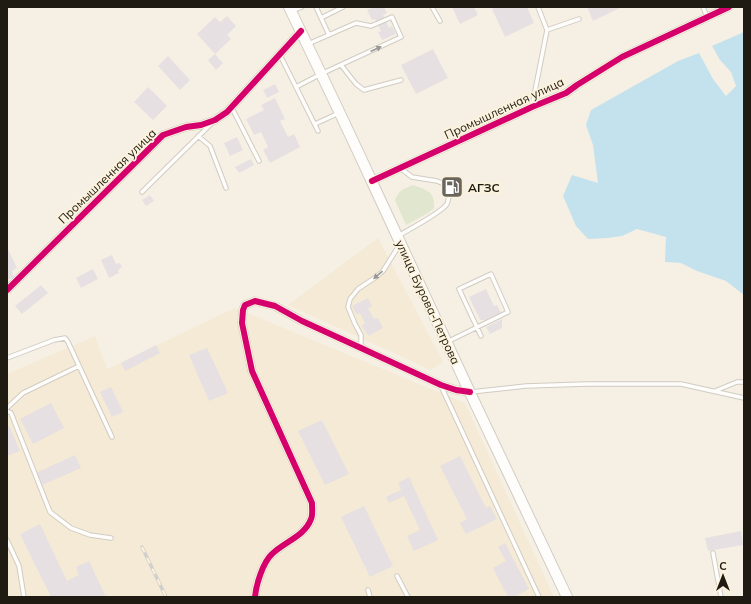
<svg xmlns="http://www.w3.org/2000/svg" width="751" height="604" font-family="Mulish,sans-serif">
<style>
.built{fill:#f4ead5}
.green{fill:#e1e6cf}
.water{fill:#c4e2ee}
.building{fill:#e6e0e2}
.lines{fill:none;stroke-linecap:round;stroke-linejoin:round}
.lane-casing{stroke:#d0ccc2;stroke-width:5.5}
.street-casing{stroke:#d0ccc2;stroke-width:9}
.secondary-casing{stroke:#d0ccc2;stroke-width:12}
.lane{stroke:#fefdfb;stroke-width:3.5}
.street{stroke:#fefdfb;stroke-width:7}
.secondary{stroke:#fefdfb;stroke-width:10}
.rail-casing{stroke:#d1d0cc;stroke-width:3.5}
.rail{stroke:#fdf3dd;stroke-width:2;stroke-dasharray:6;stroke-linecap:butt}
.cycleway-casing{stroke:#fdf3dd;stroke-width:8}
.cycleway{stroke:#d6006c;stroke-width:6}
.oneway{fill:#9a9793}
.labels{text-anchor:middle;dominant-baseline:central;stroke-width:3.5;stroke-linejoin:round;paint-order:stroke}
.street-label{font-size:12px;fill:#1f1b13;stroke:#fdf3dd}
.poi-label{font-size:12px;font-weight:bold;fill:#1f1b13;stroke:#fdf3dd;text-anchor:start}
</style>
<rect width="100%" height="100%" fill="#f6f0e4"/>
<path class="built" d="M378,238l65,124 -12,8 -143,-65z
M235,308l230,95 89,194h-547v-223l88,-38 12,33z"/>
<path class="green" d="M413,185c14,5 22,6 21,23l-6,5 -22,12 -11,-25c4,-10 8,-11 18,-15z"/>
<path class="water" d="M744,32v263l-18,-14 -29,-10 -16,-8 -16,-1 1,-25 -29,-8 -15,7 -14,2 -20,1 -12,-13 -13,-30 9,-21 26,8 -5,-38 -7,-20 5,-15 87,-49 21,-8 14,26 13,17 10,-10 -5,-14 -11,-12 -8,-14z"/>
<path class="building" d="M374,7h10l3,6 -4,2 6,13 3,-2 4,8 -14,6 -4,-8 3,-1 -6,-12 -3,1 -5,-10z
M452,7h22l4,8 -18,9z
M496,7h31l7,16 -29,14 -13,-28z
M587,7h35l-29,14z
M227,16l9,10 -9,9 4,4 -16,15 -18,-20 18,-17 5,5z
M433,49l15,29 -32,16 -15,-29z
M215,54l8,9 -7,7 -8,-10z
M168,56l22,24 -10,10 -22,-24z
M275,84l4,8 -12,6 -4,-8z
M148,87l19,19 -14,14 -19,-18z
M275,98l10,21 -5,2 8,16 6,-3 6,13 -30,16 -7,-13 5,-3 -7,-15 -7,3 -8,-16 18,-9 -3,-5z
M237,137l6,13 -13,6 -6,-13z
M251,159l3,6 -15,8 -4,-6z
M150,195l4,6 -8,5 -4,-6z
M8,249l9,19 -5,3 2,6 -7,3v-30z
M112,255l4,9 4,-1 2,4 -4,3 1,3 -10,5 -8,-18z
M93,269l5,10 -17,9 -5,-10z
M41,285l7,8 -26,21 -7,-8z
M486,289l8,17 3,-1 4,8 -16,7h-5l-11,-23z
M368,298l4,8 -4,2 6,11 4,-1 5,10 -15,8 -6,-10 3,-3 -5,-10 -3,2 -5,-9z
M502,319v9l-12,6 -4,-7z
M156,345l4,8 -35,18 -4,-8z
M207,348l21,45 -19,8 -20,-46z
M111,387l12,25 -11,5 -12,-25z
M51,403l13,25 -31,16 -13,-25z
M322,420l27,54 -24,11 -27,-54z
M9,426l11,25 -13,5v-29z
M75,455l6,13 -39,17 -6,-12z
M460,456l26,52 4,-2 7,13 -31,15 -6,-11 7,-4 -27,-53z
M409,477l29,63 -24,11 -7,-15 13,-6 -16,-34 -15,7 -3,-6 15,-7 -3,-7z
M364,506l29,60 -23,11 -29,-60z
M40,524l27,57 12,-6 -3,-8 13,-6 17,36h-55l-31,-63z
M741,531l2,14 -35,6 -3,-13z
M505,543l24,46 -15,8h-6l-15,-29 13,-7 -8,-14z"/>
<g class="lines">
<g class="lane-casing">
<path id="lane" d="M316,7l13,28
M432,7l8,14
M538,7l9,23
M703,7l4,10
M292,11l10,-4
M321,18l22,-11
M280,55l38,76
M341,65l15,19 8,6 37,-10
M296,87l25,-13 80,-37 -9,-20 -21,9 -15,-3 -48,21
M532,106l15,-76 32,-11
M232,108l27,53
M315,124l24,-11
M198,136l12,10 16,42
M142,192l8,-8 62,-61
M398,236c10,-6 43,-23 49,-32 1,-2 1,-5 2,-7l-5,-13 -7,-3 -25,-4 -12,-9
M447,342l61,-30 -17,-38 -32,15 22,47
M361,348v-13l-6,-11 -7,-17 2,-8 8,-10 18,-12 7,-6 17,-27
M7,358l47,-18 11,-2 3,4 44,95
M441,386l98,211
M715,391l22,-9h7
M471,392l55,-6 60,-2h95l63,14
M7,408l16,-15 56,-27
M7,411l4,2 39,99 21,16 19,7 21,3
M7,540l12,26 5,31
M713,553l8,44
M397,576l11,21
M368,590l2,7"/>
</g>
<g class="street-casing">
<path id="street" d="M372,181l160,-74 34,-14 11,-8 45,-28 107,-50
M7,290l156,-155 23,-8 15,-2 14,-5 12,-8 74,-81
M255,597c1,-12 8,-35 17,-43 12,-12 33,-18 39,-35 2,-4 1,-11 1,-16l-60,-132 -10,-48 1,-13 2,-5 10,-4 20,5 27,15 59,27 80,37 15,5 14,2"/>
</g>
<g class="secondary-casing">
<path id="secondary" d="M289,7c28,58 56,116 83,175 64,139 129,277 195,415"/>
</g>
<use href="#lane" class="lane"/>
<use href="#street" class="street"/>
<use href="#secondary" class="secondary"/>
<g class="rail-casing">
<path id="rail" d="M142,547l24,50"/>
</g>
<use href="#rail" class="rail"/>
<g class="cycleway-casing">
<path id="cycleway" d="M372,181l160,-74 34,-14 11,-8 45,-28 107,-50
M7,290l156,-155 23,-8 15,-2 14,-5 12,-8 74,-81
M255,597c1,-12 8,-35 17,-43 12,-12 33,-18 39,-35 2,-4 1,-11 1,-16l-60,-132 -10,-48 1,-13 2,-5 10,-4 20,5 27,15 59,27 80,37 15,5 14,2"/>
</g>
<use href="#cycleway" class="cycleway"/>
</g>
<defs><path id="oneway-solid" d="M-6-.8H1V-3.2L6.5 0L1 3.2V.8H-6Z"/></defs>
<g class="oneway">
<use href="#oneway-solid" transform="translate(376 49) rotate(-25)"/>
<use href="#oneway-solid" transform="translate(378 275) rotate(139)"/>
</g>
<defs>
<g id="fuel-square" transform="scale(1.15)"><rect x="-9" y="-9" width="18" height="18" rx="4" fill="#6a665c" stroke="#fdf3dd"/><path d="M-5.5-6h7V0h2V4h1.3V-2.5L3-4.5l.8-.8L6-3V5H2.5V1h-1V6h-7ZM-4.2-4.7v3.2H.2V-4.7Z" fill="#fff"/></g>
</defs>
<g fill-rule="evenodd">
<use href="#fuel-square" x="452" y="187"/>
</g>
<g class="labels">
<g class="street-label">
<text transform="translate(504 108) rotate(-25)">Промышленная улица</text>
<text transform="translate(107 176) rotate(-44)">Промышленная улица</text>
<text transform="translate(428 302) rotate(65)">улица Бурова-Петрова</text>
</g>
<g class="poi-label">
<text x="468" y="187">АГЗС</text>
</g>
</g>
<rect width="751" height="604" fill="none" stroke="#1f1b13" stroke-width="16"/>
<g transform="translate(723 576)" stroke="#fdf3dd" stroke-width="3" paint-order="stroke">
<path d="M0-3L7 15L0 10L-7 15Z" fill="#1f1b13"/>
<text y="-6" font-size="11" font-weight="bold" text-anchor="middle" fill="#1f1b13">С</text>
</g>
</svg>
